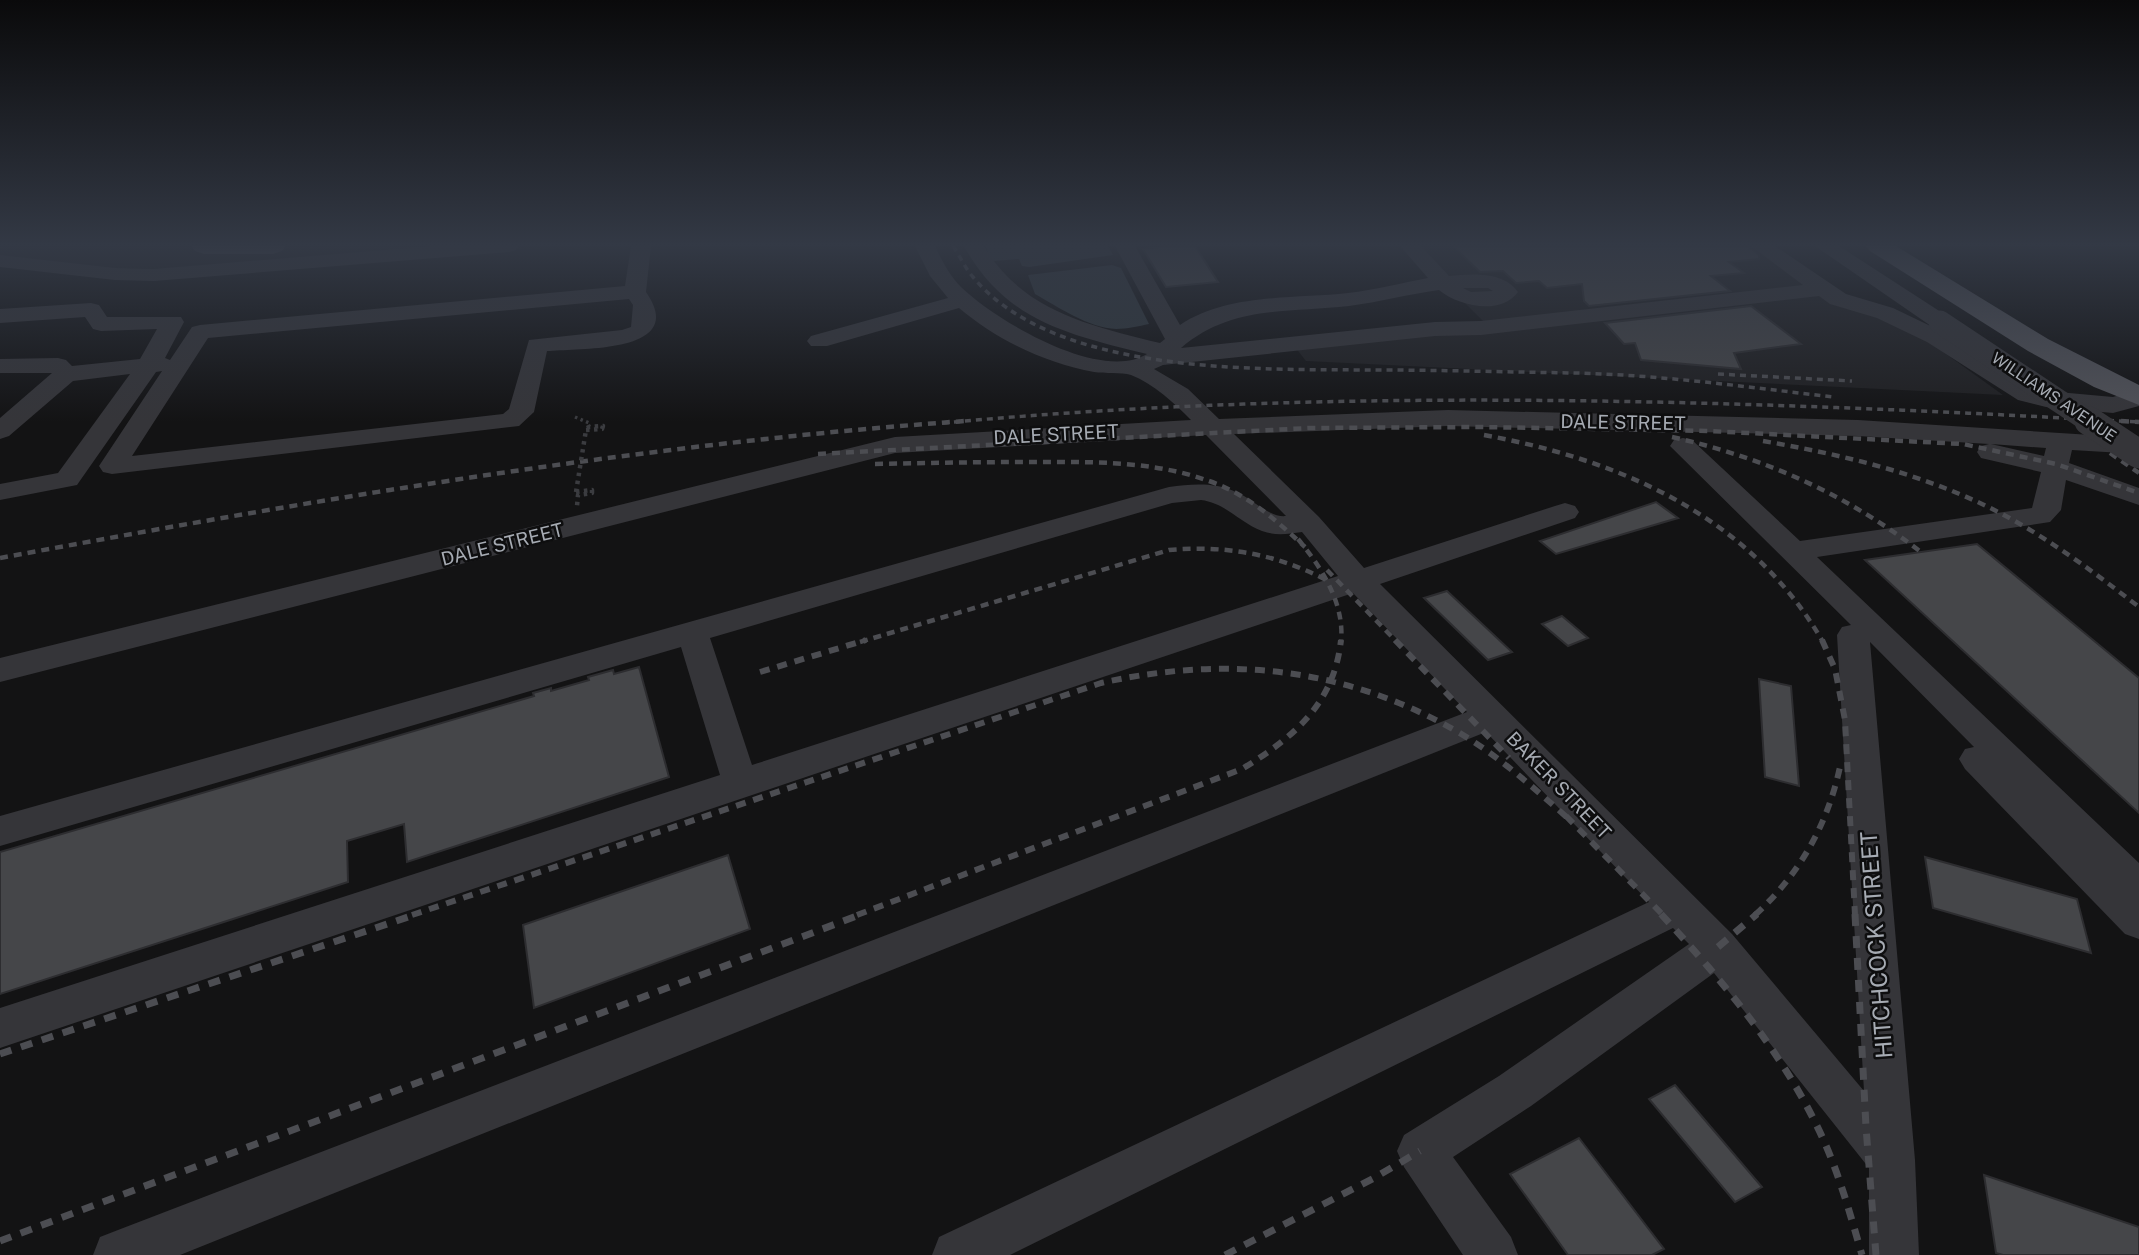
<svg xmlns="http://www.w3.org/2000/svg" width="2139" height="1255" font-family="'Public Sans',sans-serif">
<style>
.built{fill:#1f1f21}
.water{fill:#30383d}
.building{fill:#454649;stroke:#2d2d30;stroke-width:2}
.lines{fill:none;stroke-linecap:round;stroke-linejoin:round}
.path-far1{stroke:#3b3c40;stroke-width:3.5;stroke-dasharray:2.5 3.5;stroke-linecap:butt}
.path{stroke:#3b3c40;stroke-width:4.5;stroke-dasharray:3.5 4.5;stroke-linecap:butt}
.minor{fill:#353539;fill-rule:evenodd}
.major{fill:#515258;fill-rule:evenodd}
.rail-far3{stroke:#4c4d52;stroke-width:3.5;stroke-dasharray:6 5;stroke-linecap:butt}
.rail-far2{stroke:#4c4d52;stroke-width:4.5;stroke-dasharray:8 6;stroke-linecap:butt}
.rail-far1{stroke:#4c4d52;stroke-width:6;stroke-dasharray:10 8;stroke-linecap:butt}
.rail{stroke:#4c4d52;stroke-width:7;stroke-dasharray:12 10;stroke-linecap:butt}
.path-bridge{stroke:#3b3c40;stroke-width:4.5;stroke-dasharray:3.5 4.5;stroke-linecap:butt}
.minor-bridge-far1{stroke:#353539;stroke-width:23}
.minor-bridge{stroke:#353539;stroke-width:29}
.labels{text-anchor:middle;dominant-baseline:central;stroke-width:5;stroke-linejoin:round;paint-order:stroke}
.far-street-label{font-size:16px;fill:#a6abb3;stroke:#0e0e0f}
.street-label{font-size:19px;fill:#a6abb3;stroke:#0e0e0f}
.near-street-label{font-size:23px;fill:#a6abb3;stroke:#0e0e0f}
</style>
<rect width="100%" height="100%" fill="#131314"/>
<path class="built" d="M0,246h448l-288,23 -56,-1 -104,-11z
M1408,246h359l94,65 24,-1 118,85 -697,-34 -11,-14 191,-23z"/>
<path class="water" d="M986,246h122l5,9 -84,12 -7,-1 -3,-7 -25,2 -4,-2z
M1112,265l9,3 28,56c-10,2 -22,5 -33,5 -27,-1 -58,-22 -81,-35l-7,-19z"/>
<path class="building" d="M1171,246h24l23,36 -52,5 -23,-38z
M1453,246h295l11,9v4l-30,3 15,11 -33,3 19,15 -141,15 -5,-5 -2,-17 -35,4 -8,-7 -23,2 -13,-12 -23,1z
M1751,306l50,38 -67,9 7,16 -100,-9 -6,-17 -11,1 -19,-21z
M1656,502l22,16 -122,36 -16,-13z
M1977,544l162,134v135l-274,-253z
M1447,591l65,61 -24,8 -64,-62z
M1562,616l26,22 -20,8 -26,-22z
M639,667l30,110 -262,85 -3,-38 -57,17 1,41 -348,112v-142l534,-156 -1,-3 18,-5v3l38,-11 -1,-3 25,-7 1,4z
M1759,679l32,7 8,100 -34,-9z
M728,855l22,74 -216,79 -11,-83z
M1925,857l152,42 14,54 -158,-45z
M1675,1085l87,102 -27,15 -86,-103z
M1579,1138l85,111 -12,6h-84l-58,-81z
M1984,1175l155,52v28h-136l-7,-2z"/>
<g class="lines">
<path class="path-far1" d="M575,417l14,6"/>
<path class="path" d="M586,430l16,-1 1,-3 -14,1 -3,-6
M576,492l16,-2v3l-14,2 -1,11"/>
<path class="minor" d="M433,246h86l-3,4 -7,2 -355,29 -39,-1 -115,-13v-12l115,13 39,1z
M631,246h20l-5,46c43,61 -64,56 -99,59l-13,61 -15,14 -407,48 -9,-2 -4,-6 63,-95 -6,1 -79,113 -77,15v-16l58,-11 72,-99 -57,7 -64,55 -9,3v-21l52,-45h-52v-14l58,-1 8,2 6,6 68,-7 17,-30 -56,2 -8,-2 -8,-12 -85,6v-14l91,-6 8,2 8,12h74l3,5 -19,36 5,2 22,-33 8,-2 425,-39zM629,299l4,6 -2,22 -9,3 -93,10 -20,69 -6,5 -371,42 76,-118z
M915,246h20c7,15 15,30 26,41 34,33 139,96 186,67 -78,-19 -142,-33 -183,-108h20c38,65 107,80 176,97l5,-4 -50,-93h20l45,79c47,-32 114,-26 168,-32 27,-3 53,-10 80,-15l-28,-32h21l28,30c23,-2 54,-5 69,16 -17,24 -60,14 -79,-2 -30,4 -60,12 -90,16 -62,7 -118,-1 -168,42l254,-26 46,-1 322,-36 -52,-39h24l71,48 47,14 50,24 93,58 77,7 26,-8v17l-26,7 -67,-6 -28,-7 -91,-58 -50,-24 -47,-14 -11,-8 -338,39 -46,1 -272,29 -9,4 34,20 31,30 229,-9 410,10 281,18v16l-67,-4 -3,13 70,25v17l-73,-25 -5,30 -11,12 -233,35 322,306v76l-14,-5 -160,-165 -6,-10 6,-10 9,-2 -104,-105 45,518 4,95h-50v-87l-155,-195 -183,133 -78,51 58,80 7,18h-55l-59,-88 -7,-16 7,-16 95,-59 190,-132 -16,-16 -663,327h-78l7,-18 710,-335 -163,-170 -1306,523h-87l7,-18 18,-7 1349,-518 -114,-119 -1353,455v-40l720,-233 -39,-128 -681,199v-30l1169,-329c23,-3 45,-5 67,5 16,6 33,26 50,24l-80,-81 -311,18 -895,229v-24l895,-221 296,-17c-17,-17 -37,-36 -60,-45 -10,-3 -26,-1 -37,-3 -49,-9 -97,-32 -135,-64l-132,38h-16l-4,-5 4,-5 137,-38 -18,-22zM1463,288h25l5,3 -22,1zM1448,426l410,10 131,8 -8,2 -4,6 4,6 60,14 -9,36 -232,33 -108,-101 -9,-2 -9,2 -4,6 181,179 -9,2 -5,8 27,456 -132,-157 -352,-350 195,-66 4,-6 -4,-6 -10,-3 -10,3 -191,62 -45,-51 -85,-83zM1991,444l55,4 -2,8zM1201,500c25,3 39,23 61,31 13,5 26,3 40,1l36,44 -586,189 -42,-127 462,-135z
M1815,246h24l108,70 3,5 -3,5h-16z"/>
<path class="major" d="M191,246h95l-4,5 -9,3h-69l-9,-3z
M1866,246h30l152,93 91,46v20l-45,-18 -66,-36 -158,-100z"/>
<path class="rail-far3" d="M953,246c7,10 12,22 20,31 82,99 285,92 401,93 67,0 134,2 201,3 87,2 172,14 258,24
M1718,374l134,7
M943,423c398,-37 798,-23 1196,-1"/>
<path class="rail-far2" d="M2121,421l18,1
M1484,435c137,25 267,82 339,207
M1672,437c93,21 174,57 249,115
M1763,441c82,14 165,34 239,73 49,26 93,59 137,93
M2110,453l29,20
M818,454l491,-26 173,-1 227,4 254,13 93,20 83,29
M875,464c52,-1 103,-2 155,-2 60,0 121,-2 179,19 38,13 67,39 96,66
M1298,539c23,28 47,64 43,103
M0,558c319,-59 641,-114 965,-137
M1327,570l70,72
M860,642l309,-92c57,-5 108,4 159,31"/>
<path class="rail-far1" d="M1395,640l114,118
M1822,640l13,29 10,51 10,195
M760,672l106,-32
M1566,816l97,99
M412,915l689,-232c125,-28 244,-16 357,49 41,24 77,57 113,89
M857,915l385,-146c52,-32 92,-65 99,-129
M1755,915c46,-42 74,-93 86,-153"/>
<path class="rail" d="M1661,914c59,64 116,131 155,210 21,42 33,86 46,131
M1855,914l11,213 10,128
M1718,947l39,-33
M0,1054l417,-140
M0,1241l862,-327
M1225,1255l149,-77 46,-27"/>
<path class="path-bridge" d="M576,492l10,-62"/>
<path class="minor-bridge-far1" d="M1940,322l152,101"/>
<path class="minor-bridge" d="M2089,421l50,33"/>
</g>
<linearGradient id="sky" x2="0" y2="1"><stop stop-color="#0a0a0b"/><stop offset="0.58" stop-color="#333945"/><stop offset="1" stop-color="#333945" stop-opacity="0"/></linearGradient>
<rect width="2139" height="422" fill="url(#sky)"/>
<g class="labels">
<g class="far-street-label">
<text transform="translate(2054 397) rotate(34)">WILLIAMS AVENUE</text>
</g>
<g class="street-label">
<text transform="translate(1623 422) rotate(1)">DALE STREET</text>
<text transform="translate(1056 434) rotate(-3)">DALE STREET</text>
<text transform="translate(502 544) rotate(-14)">DALE STREET</text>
<text transform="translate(1559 785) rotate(46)">BAKER STREET</text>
</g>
<g class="near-street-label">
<text transform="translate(1876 945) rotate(-94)">HITCHCOCK STREET</text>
</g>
</g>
</svg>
